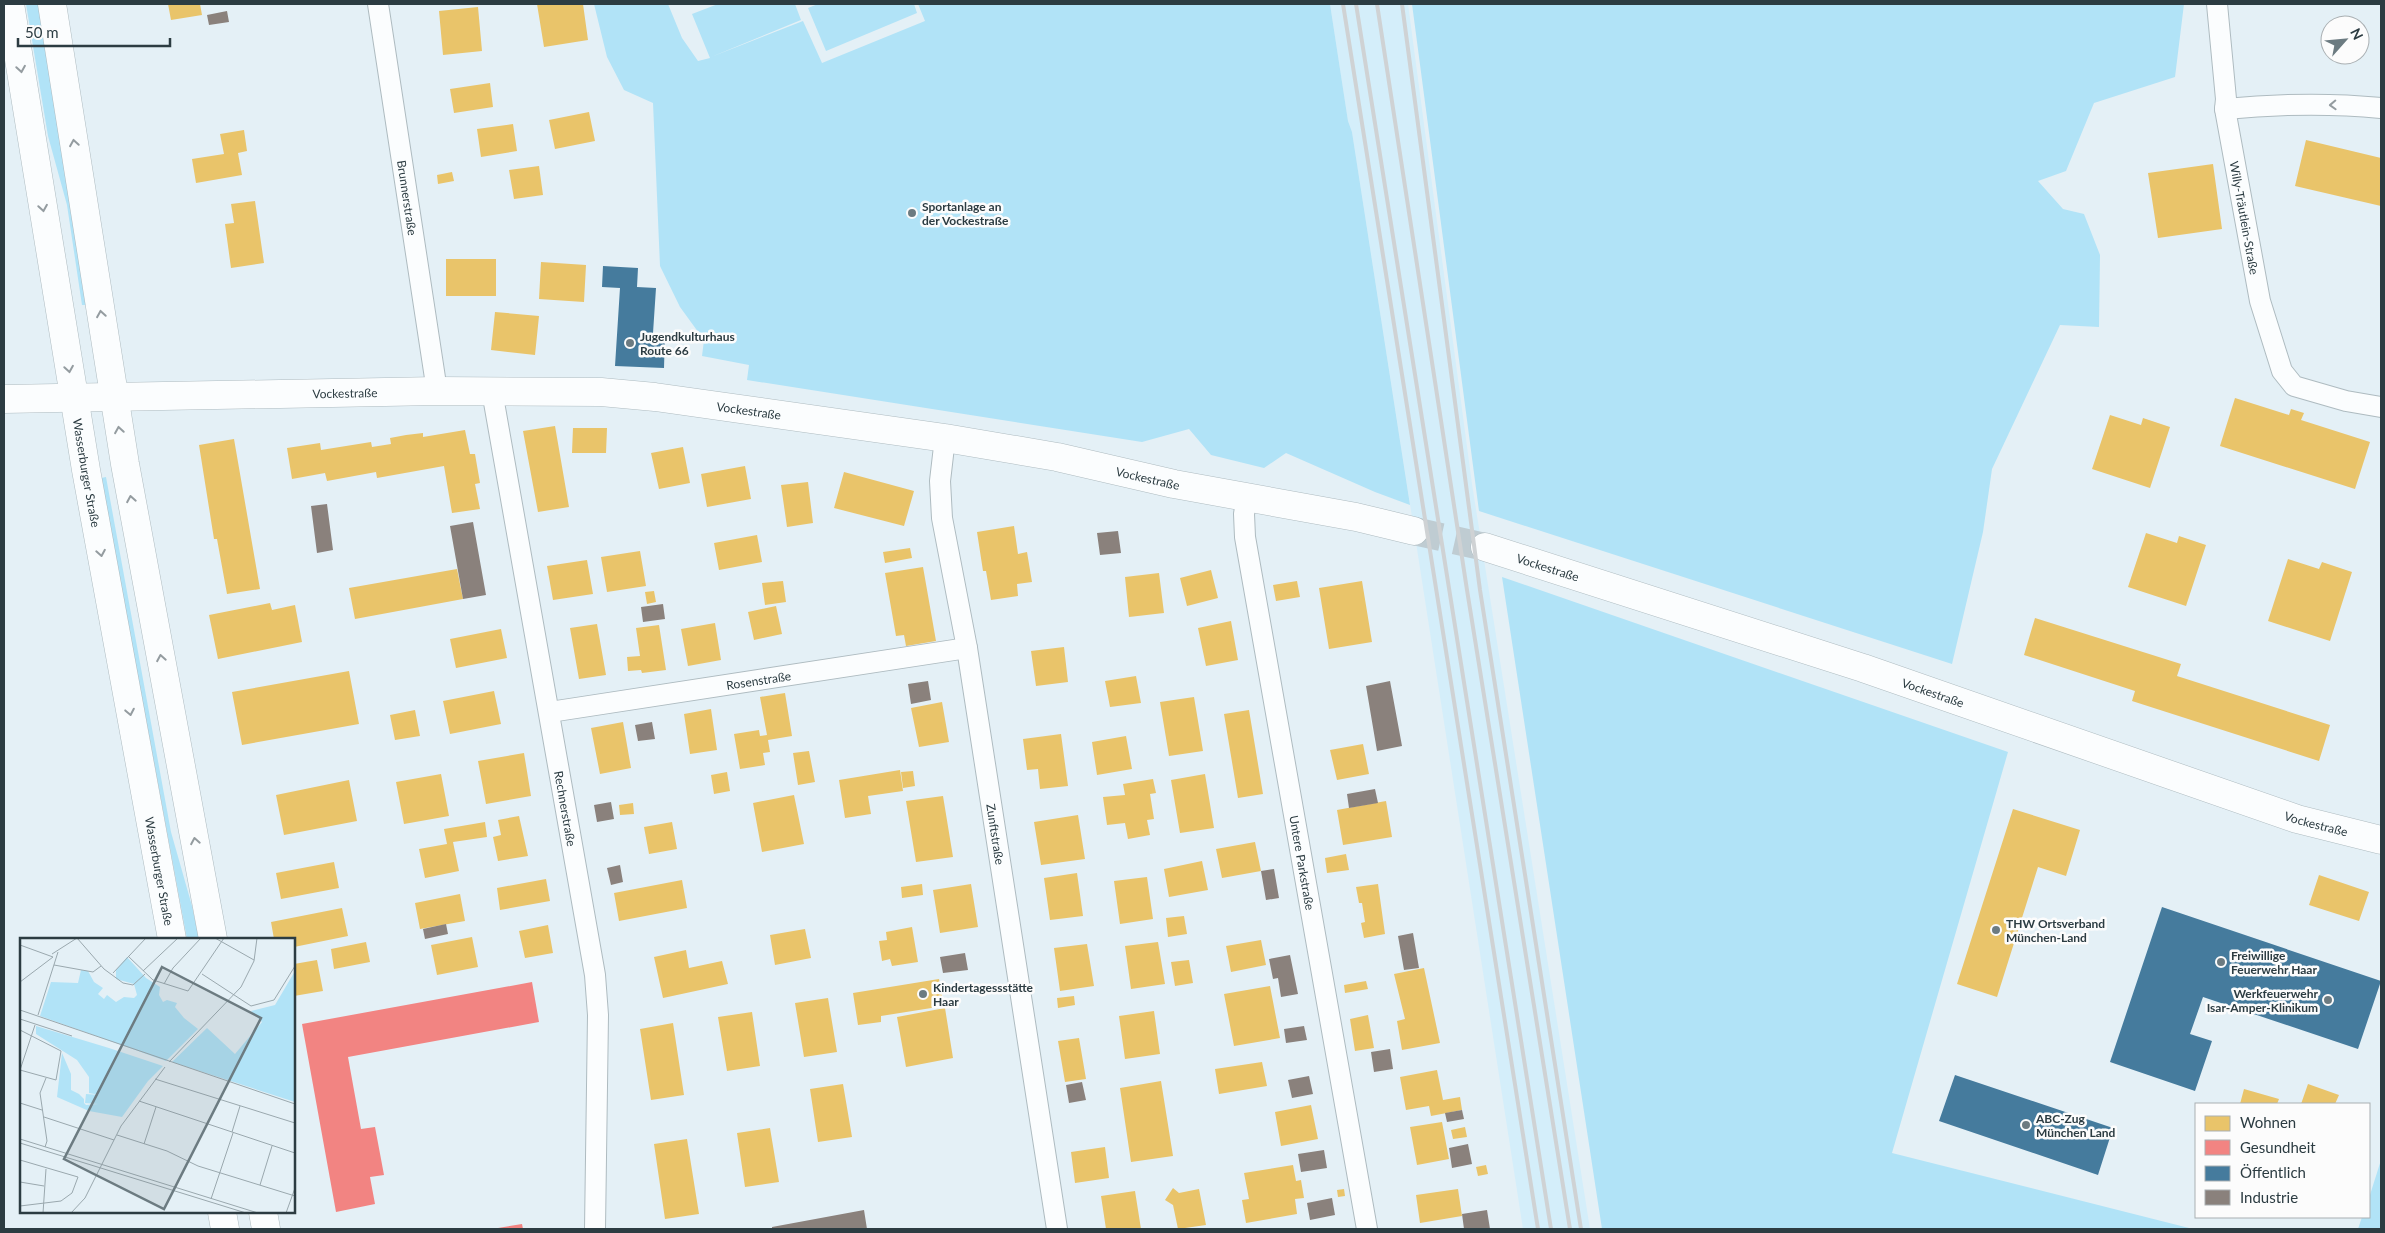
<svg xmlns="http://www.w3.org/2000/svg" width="2385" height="1233" font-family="Lato,sans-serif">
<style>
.built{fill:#d4eefa}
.green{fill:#b1e3f7}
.homes{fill:#e9c46a}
.health{fill:#f28482}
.public{fill:#457b9d}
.industry{fill:#8a817c}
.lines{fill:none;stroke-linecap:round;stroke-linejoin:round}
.secondary-tunnel{stroke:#bfccd2;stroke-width:28;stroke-dasharray:28 14;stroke-linecap:butt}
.minor-casing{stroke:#aebbc0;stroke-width:22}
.secondary-casing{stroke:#aebbc0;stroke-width:29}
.primary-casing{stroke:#aebbc0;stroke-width:29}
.minor{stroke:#fbfdfe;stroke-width:20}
.secondary{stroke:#fbfdfe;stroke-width:28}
.primary{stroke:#fbfdfe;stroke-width:28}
.rail{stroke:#cfd2d4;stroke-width:4}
.oneway{stroke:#949ca0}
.poi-dot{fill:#6c7b81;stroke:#fcfcfc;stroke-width:2}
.labels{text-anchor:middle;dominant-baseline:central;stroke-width:5;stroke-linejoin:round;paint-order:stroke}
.street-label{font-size:12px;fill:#2c3c42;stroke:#fcfcfc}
.poi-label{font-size:12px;font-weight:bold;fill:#2c3c42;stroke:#fcfcfc;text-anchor:start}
.inset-road{fill:none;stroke:#9aa8ae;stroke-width:1}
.view{fill:#6c7b81;fill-opacity:0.15;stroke:#6c7b81;stroke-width:2.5}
.inset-edge{fill:none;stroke:#2c3c42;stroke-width:2.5}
</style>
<rect width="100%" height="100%" fill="#e4f0f6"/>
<path class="built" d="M1330,4h78l64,480 118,745h-67l-171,-1097 -4,-11z"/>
<path class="green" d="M26,4h13l50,301h-7l-15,-100 -19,-69z
M594,4h74l14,34 16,23 12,-3 -18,-44 26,-10h77l6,16 -90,37 92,-36 19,42 103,-42 -7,-17h412l18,117 4,11 58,373 -35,-13 -89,-39 -22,15 -53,-13 -22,-26 -47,13 -395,-62 2,-15 -47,-9 2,-16 -24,-33 -20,-41 -7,-163 -29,-13 -17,-33z
M818,4h96l3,9 -91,38 -18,-43z
M1412,4h772l-9,73 -81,26 -28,68 -28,10 25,28 21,5 16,41 -1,72 -39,-2 -68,144 -9,63 -31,132 -473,-153z
M106,477l65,355 21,74 7,33h-12l-86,-461z
M1502,577l506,175 -116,401 301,76h-591z
M2381,1160v69h-23l4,-12h7v-19z"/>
<path class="homes" d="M168,4h32l2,11 -31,5z
M537,4h46l5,36 -44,7z
M478,7l4,44 -39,4 -4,-44z
M490,83l3,24 -39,6 -4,-24z
M589,112l6,29 -40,8 -6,-29z
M513,124l4,27 -36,6 -4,-28z
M244,130l3,21 -9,2 4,22 -46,8 -4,-24 32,-5 -4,-20z
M2306,140l75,18v48l-86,-20z
M2213,164l9,65 -64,9 -10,-65z
M539,166l4,29 -29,4 -5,-29z
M452,172l2,9 -16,3 -1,-9z
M255,201l9,62 -33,5 -6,-44 9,-1 -3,-19z
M446,259h50v37h-50z
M541,262l45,3 -2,37 -45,-3z
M495,312l44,4 -4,39 -44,-5z
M2235,398l54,17 2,-6 13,4 -3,7 69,22 -15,47 -135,-43z
M2110,415l31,10 2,-7 27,9 -20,61 -58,-19z
M555,426l14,81 -31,5 -15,-81z
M573,428h34l-1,25h-34z
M465,430l5,24h5l5,29 -5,1 5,25 -28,4 -8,-47 -67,12 -1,-6 -49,9 -2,-8 -33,6 -5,-31 33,-5 1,7 50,-8 1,5 19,-3 -1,-6 16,-3 17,-2v4z
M234,439l26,150 -33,5 -10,-55h-3l-15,-94z
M683,447l7,36 -31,6 -8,-36z
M745,466l6,33 -44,8 -6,-33z
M844,472l70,19 -10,35 -70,-18z
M808,482l5,41 -26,4 -6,-42z
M1014,526l4,28 9,-2 5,30 -15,2 1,12 -27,4 -5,-29h-3l-6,-39z
M2146,533l31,10 2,-7 27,9 -20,61 -58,-19z
M757,535l5,27 -43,8 -5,-27z
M910,548l2,10 -27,5 -2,-11z
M640,551l6,35 -39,6 -6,-35z
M2288,559l31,10 3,-7 30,10 -22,69 -62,-20z
M587,560l6,34 -40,6 -6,-34z
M923,567l13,74 -30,5 -2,-11 -8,1 -11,-63z
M457,569l6,30 -108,20 -6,-31z
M1211,570l7,28 -31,8 -7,-28z
M1159,573l5,40 -35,4 -4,-40z
M783,581l3,21 -21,3 -3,-22z
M1297,581l3,16 -24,4 -3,-16z
M1362,581l10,61 -43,7 -10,-61z
M654,591l2,11 -9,2 -2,-12z
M270,603l2,7 23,-5 7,37 -84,17 -9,-44z
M776,606l6,28 -28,6 -6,-28z
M2035,618l146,46 -4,12 153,49 -11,36 -187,-60 3,-10 -111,-36z
M1231,621l7,39 -32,6 -8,-38z
M715,623l6,37 -33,6 -7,-37z
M597,624l9,51 -27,4 -9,-51z
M659,625l7,45 -24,3 -1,-3 -13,1 -1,-14 13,-1 -4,-28z
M501,629l6,29 -51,10 -6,-29z
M1064,647l4,35 -32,4 -5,-35z
M349,671l10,53 -117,21 -10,-53z
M1136,676l5,27 -31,4 -5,-26z
M494,691l7,33 -51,10 -7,-33z
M785,693l7,43 -24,4 2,12 -7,1 2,12 -25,4 -6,-35 25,-4 1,6 7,-1 -7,-38z
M1194,697l9,54 -34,5 -9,-54z
M942,702l7,40 -30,5 -8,-39z
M711,709l6,41 -27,4 -6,-40z
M415,710l5,26 -25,4 -5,-25z
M1249,710l14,84 -25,4 -14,-84z
M623,722l8,46 -31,6 -9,-46z
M1061,734l7,52 -28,3 -2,-20 -11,1 -4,-31z
M1126,736l6,33 -35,6 -5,-33z
M1363,744l6,30 -32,6 -7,-30z
M809,751l6,31 -17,3 -5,-32z
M524,753l7,43 -45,8 -8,-43z
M900,770l3,21 -35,5 3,18 -26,4 -6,-38z
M913,771l2,15 -12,2 -2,-16z
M727,772l3,19 -16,3 -3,-19z
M441,774l8,42 -45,8 -8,-42z
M1205,774l9,54 -34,5 -9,-53z
M1153,779l3,14 -6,1 4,25 -7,1 3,15 -22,4 -3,-16 -18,2 -4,-28 22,-2 -2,-11z
M349,780l8,41 -73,14 -8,-40z
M794,795l10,49 -42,8 -9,-49z
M943,796l10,61 -37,5 -10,-61z
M1386,801l6,36 -49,8 -6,-35z
M633,803l1,11 -14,1 -1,-10z
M2013,809l67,21 -14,46 -28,-9 -41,130 -40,-13z
M1078,815l7,44 -44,6 -7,-43z
M519,816l9,40 -30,5 -5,-24 8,-2 -3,-15z
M485,822l2,15 -34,5 6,29 -34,7 -6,-29 28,-5 -3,-15z
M672,822l5,27 -28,5 -5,-27z
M1255,842l6,29 -39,7 -6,-29z
M1346,854l3,16 -22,3 -2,-15z
M1202,861l6,29 -39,7 -5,-28z
M334,862l5,26 -58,11 -5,-26z
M1077,873l6,43 -33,4 -6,-42z
M2319,875l50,17 -10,29 -50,-16z
M1147,877l6,42 -33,5 -6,-43z
M546,879l4,22 -50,9 -3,-22z
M682,880l5,28 -68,13 -5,-28z
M922,884l1,11 -21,3 -1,-11z
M971,884l7,43 -38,6 -7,-43z
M1378,884l7,50 -21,4 -3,-15 4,-1 -3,-19h-3l-3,-16z
M460,894l5,27 -45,8 -5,-26z
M342,908l6,28 -54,11v-8h-20l-3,-17z
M1184,916l3,18 -19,3 -2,-19z
M548,925l5,28 -28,5 -6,-27z
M912,927l6,35 -26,4 -2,-7 -8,2 -3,-20 8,-1 -1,-8z
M805,929l6,29 -36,7 -5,-30z
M472,937l6,30 -41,8 -6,-30z
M1261,940l5,25 -35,7 -5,-26z
M366,942l4,20 -36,7 -3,-20z
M1158,942l7,42 -34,5 -6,-43z
M1087,944l7,42 -34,5 -6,-43z
M686,950l3,18 33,-7 6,23 -65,14 -9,-41z
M317,960l6,31 -29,5v-32z
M1189,960l4,23 -18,3 -4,-24z
M1424,968l16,75 -38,7 -5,-29 8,-2 -11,-45z
M939,979l5,27 -63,10v6l-23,3 -5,-32z
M1366,981l2,8 -23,4 -1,-8z
M1270,986l10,52 -46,8 -10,-52z
M1074,996l1,9 -17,3 -1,-10z
M828,998l9,54 -33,5 -9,-54z
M945,1008l8,50 -47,9 -9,-50z
M1154,1011l6,43 -35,5 -6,-43z
M752,1012l8,54 -33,5 -9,-54z
M1368,1015l6,33 -19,3 -5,-32z
M673,1023l11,72 -33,5 -11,-71z
M1079,1038l7,41 -21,3 -7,-41z
M1262,1062l5,24 -48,8 -4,-25z
M1437,1070l6,30 17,-3 2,13 -31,6 -2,-10 -23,4 -6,-33z
M1161,1081l12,75 -42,6 -11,-74z
M843,1084l9,53 -34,5 -8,-53z
M2308,1084l31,11 -4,9h-34z
M2244,1089l35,10 -2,5h-37z
M1311,1105l7,34 -37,7 -6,-34z
M1442,1122l7,37 -32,6 -7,-38z
M1465,1127l2,10 -14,2 -2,-9z
M770,1128l9,54 -34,5 -8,-54z
M687,1139l12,75 -34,5 -11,-75z
M1105,1147l4,31 -34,5 -4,-31z
M1293,1165l3,16 5,-1 3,18 -9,1 2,15 -51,9 -4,-23 7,-1 -5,-26z
M1486,1165l2,9 -10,2 -2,-9z
M1173,1188l6,5 20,-4 7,36 -28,4 -5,-24 -8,-5z
M1344,1189l1,7 -7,1 -1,-7z
M1458,1189l4,27 -42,7 -4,-28z
M1135,1191l6,38h-35l-5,-33z"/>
<path class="health" d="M532,982l7,40 -191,35 13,72 14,-2 9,48 -14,2 5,27 -39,8 -34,-188z
M522,1224l1,5h-25v-1z"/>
<path class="public" d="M603,266l35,2 -1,19 19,1 -3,45h12l-1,35 -49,-2 5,-78 -18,-1z
M2162,907l219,74 -23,68 -155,-52 -13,37 22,7 -17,50 -85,-29z
M1955,1075l158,53 -15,47 -159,-54z"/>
<path class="industry" d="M227,11l2,11 -20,3 -2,-10z
M327,504l6,46 -16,3 -6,-47z
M473,522l13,73 -23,4 -13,-73z
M1118,531l3,22 -21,2 -3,-22z
M663,604l2,15 -22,3 -2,-15z
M928,681l3,19 -20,4 -3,-20z
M1390,681l12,65 -25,5 -11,-65z
M652,722l3,17 -17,2 -3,-16z
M1375,789l3,14 -29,5 -2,-14z
M611,802l3,17 -17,3 -3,-17z
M620,865l3,17 -12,3 -4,-17z
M1274,869l5,29 -13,2 -5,-29z
M446,924l2,10 -23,5 -2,-10z
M1413,933l6,35 -15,2 -6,-34z
M965,953l3,17 -25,3 -3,-16z
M1290,955l8,39 -17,3 -3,-19 -5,1 -4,-20z
M1304,1026l3,14 -21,3 -2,-14z
M1390,1049l3,20 -19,3 -3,-20z
M1309,1076l4,18 -21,4 -4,-18z
M1082,1082l4,18 -17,3 -3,-18z
M1462,1110l2,9 -17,3 -2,-9z
M1468,1144l4,20 -20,4 -3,-20z
M1324,1150l3,18 -26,4 -3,-18z
M1332,1198l3,17 -25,5 -3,-17z
M864,1210l3,19h-95v-2z
M1487,1210l3,19h-26l-2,-15z"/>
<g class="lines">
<path class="secondary-tunnel" d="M1414,531l71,16"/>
<g class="minor-casing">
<g id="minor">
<path id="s1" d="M378,4l59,387"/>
<path id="s2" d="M2217,4l9,95 -1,10 35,192 22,70 12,15 52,15 35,6"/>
<path d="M2225,109c52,-5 105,-6 156,-1"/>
<path id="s3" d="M492,391l103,584 3,40 -3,214"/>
<path id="s4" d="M945,438l-5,43 2,37 25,130 90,581"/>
<path id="s5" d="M1247,497l-3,17 1,23 122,692"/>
<path id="s6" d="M550,712l417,-64"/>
</g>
</g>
<g class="secondary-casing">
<g id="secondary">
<path id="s7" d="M4,399l433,-8 164,1 54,5 290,41 112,19 117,27 182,33 58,14"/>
<path id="s8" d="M1485,547l378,121 434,151 84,21"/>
</g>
</g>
<g class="primary-casing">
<g id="primary">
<path id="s9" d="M10,4l76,466 86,469"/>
<path d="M52,4l73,460 88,475"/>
<path d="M222,1212l3,17"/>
<path d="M263,1212l3,17"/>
</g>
</g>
<use href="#minor" class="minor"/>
<use href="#secondary" class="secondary"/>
<use href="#primary" class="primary"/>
<path class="rail" d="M1343,4l195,1225
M1356,4l195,1225
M1377,4l90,586 103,639
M1402,4l78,586 101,639"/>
</g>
<defs><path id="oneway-chevron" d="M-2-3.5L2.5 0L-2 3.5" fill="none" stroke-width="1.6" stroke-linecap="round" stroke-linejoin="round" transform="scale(1.25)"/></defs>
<g class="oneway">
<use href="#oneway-chevron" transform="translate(21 69) rotate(81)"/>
<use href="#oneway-chevron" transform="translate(2333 105) rotate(178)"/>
<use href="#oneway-chevron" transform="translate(74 143) rotate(-99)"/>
<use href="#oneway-chevron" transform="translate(43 208) rotate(81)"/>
<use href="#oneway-chevron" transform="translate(101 314) rotate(-99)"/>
<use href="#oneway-chevron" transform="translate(69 369) rotate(81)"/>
<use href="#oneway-chevron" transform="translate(119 430) rotate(-99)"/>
<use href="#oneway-chevron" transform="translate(131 499) rotate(-100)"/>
<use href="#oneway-chevron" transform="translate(101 553) rotate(80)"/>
<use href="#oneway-chevron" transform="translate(161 658) rotate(-100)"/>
<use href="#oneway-chevron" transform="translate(130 712) rotate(79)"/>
<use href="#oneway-chevron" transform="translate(195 841) rotate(-100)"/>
</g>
<g class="poi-dot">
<circle cx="912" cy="213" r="5"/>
<circle cx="630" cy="343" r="5"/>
<circle cx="1996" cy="930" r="5"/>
<circle cx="2221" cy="962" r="5"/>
<circle cx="923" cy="994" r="5"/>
<circle cx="2328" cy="1000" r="5"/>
<circle cx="2026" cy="1125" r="5"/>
</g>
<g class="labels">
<g class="street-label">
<text stroke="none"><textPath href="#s1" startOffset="196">Brunnerstraße</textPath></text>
<text stroke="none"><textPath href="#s2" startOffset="216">Willy-Träutlein-Straße</textPath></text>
<text stroke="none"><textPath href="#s7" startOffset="341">Vockestraße</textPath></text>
<text stroke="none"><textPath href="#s7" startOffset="746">Vockestraße</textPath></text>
<text stroke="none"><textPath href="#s9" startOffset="475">Wasserburger Straße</textPath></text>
<text stroke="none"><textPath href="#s7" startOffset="1151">Vockestraße</textPath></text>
<text stroke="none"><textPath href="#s8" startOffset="66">Vockestraße</textPath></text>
<text stroke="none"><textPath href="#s6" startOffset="211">Rosenstraße</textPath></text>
<text stroke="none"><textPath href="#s8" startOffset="471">Vockestraße</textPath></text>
<text stroke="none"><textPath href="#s3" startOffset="424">Rechnerstraße</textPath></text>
<text stroke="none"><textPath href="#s8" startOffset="876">Vockestraße</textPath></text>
<text stroke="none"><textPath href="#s4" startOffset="401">Zunftstraße</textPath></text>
<text stroke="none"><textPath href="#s5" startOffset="371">Untere Parkstraße</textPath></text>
<text stroke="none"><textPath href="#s9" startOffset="880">Wasserburger Straße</textPath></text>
</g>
<g class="poi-label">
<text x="922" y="206">Sportanlage an<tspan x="922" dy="14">der Vockestraße</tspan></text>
<text x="640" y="336">Jugendkulturhaus<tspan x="640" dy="14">Route 66</tspan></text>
<text x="2006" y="923">THW Ortsverband<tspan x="2006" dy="14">München-Land</tspan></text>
<text x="2231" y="955">Freiwillige<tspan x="2231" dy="14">Feuerwehr Haar</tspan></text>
<text x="933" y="987">Kindertagessstätte<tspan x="933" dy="14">Haar</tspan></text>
<text x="2318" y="993" text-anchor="end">Werkfeuerwehr<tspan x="2318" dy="14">Isar-Amper-Klinikum</tspan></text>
<text x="2036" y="1118">ABC-Zug<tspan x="2036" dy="14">München Land</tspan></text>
</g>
</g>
<g transform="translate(20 938)">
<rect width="275" height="275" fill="#e4f0f6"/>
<path d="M107,19l19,21 14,9 -1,8 4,7 4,-2 10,3 -2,4 9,11 14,11 -32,32 -126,-45 11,-34 27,1 3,-13 7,1 6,11 9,6 -5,6 6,5 3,-4 9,7 8,-5 10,1 3,-3 -3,-11 -18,-5v-9zM275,33v131l-123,-40 35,-34 28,26 27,-32 -11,-11 24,-6zM16,88l73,22 54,18 -15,15 -26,36 -33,-6 -32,-14 5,-44 9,21v16l8,4 5,5v4l2,2 12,-1 -13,-1 1,-9 14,1 -11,-2v-16l-12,-17 -41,-26z" fill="#b1e3f7"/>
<path class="inset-road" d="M57,0l27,31 19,14 10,2 12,-11M195,0l39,22M0,7l33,12M32,16l25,-16M108,18l25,24 35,11 36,-53M34,27l39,7 8,-6M123,33l35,-33M93,35l33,-35M182,36l49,32 23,-6 21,-34M0,44l33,-25M144,46l9,-16 28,-30M0,72l275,94M18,77l20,-63M0,81l52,17M0,92l41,21 -5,29 -36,-10M149,124l72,-75 13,-26 3,-23M0,132l15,-45M135,141l140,44M119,163l156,52M0,165l22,7M24,179l70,23M212,194l8,-26M97,197l50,16 31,15 97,30M0,201l238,74M0,205l226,70M124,206l12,-37M25,209l2,-6 -7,-48 6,-15M0,222l58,17 -6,16 -11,8 -41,5M0,244l24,4M240,247l12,-39M191,261l22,-66M23,275l3,-44M51,275l14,-15 36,-72 44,-59M266,275l9,-25"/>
<path class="view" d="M142,29l99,51 -97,191 -100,-50z"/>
<rect width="275" height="275" class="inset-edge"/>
</g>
<rect width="2385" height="1233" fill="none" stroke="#2c3c42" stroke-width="10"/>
<rect x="2195" y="1103" width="175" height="115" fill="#fcfcfc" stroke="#a9afb2"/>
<rect x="2205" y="1116" width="25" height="15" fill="#e9c46a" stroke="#a9afb2"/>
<text x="2240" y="1128" font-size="15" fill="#2c3c42">Wohnen</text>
<rect x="2205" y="1140" width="25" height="15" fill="#f28482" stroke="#a9afb2"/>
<text x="2240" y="1153" font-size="15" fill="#2c3c42">Gesundheit</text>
<rect x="2205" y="1166" width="25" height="15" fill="#457b9d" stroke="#a9afb2"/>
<text x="2240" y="1178" font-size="15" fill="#2c3c42">Öffentlich</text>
<rect x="2205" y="1190" width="25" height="15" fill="#8a817c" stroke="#a9afb2"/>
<text x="2240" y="1203" font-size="15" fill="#2c3c42">Industrie</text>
<g transform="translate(2345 40) rotate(63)"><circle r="24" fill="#fcfcfc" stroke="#a9afb2"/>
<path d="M0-4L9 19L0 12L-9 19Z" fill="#6c7b81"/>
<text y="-8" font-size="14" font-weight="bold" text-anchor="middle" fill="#2c3c42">N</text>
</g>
<path d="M18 38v8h152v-8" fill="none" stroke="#2c3c42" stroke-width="2.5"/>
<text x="25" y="38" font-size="15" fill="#2c3c42" stroke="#fcfcfc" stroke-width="4" paint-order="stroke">50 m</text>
</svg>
